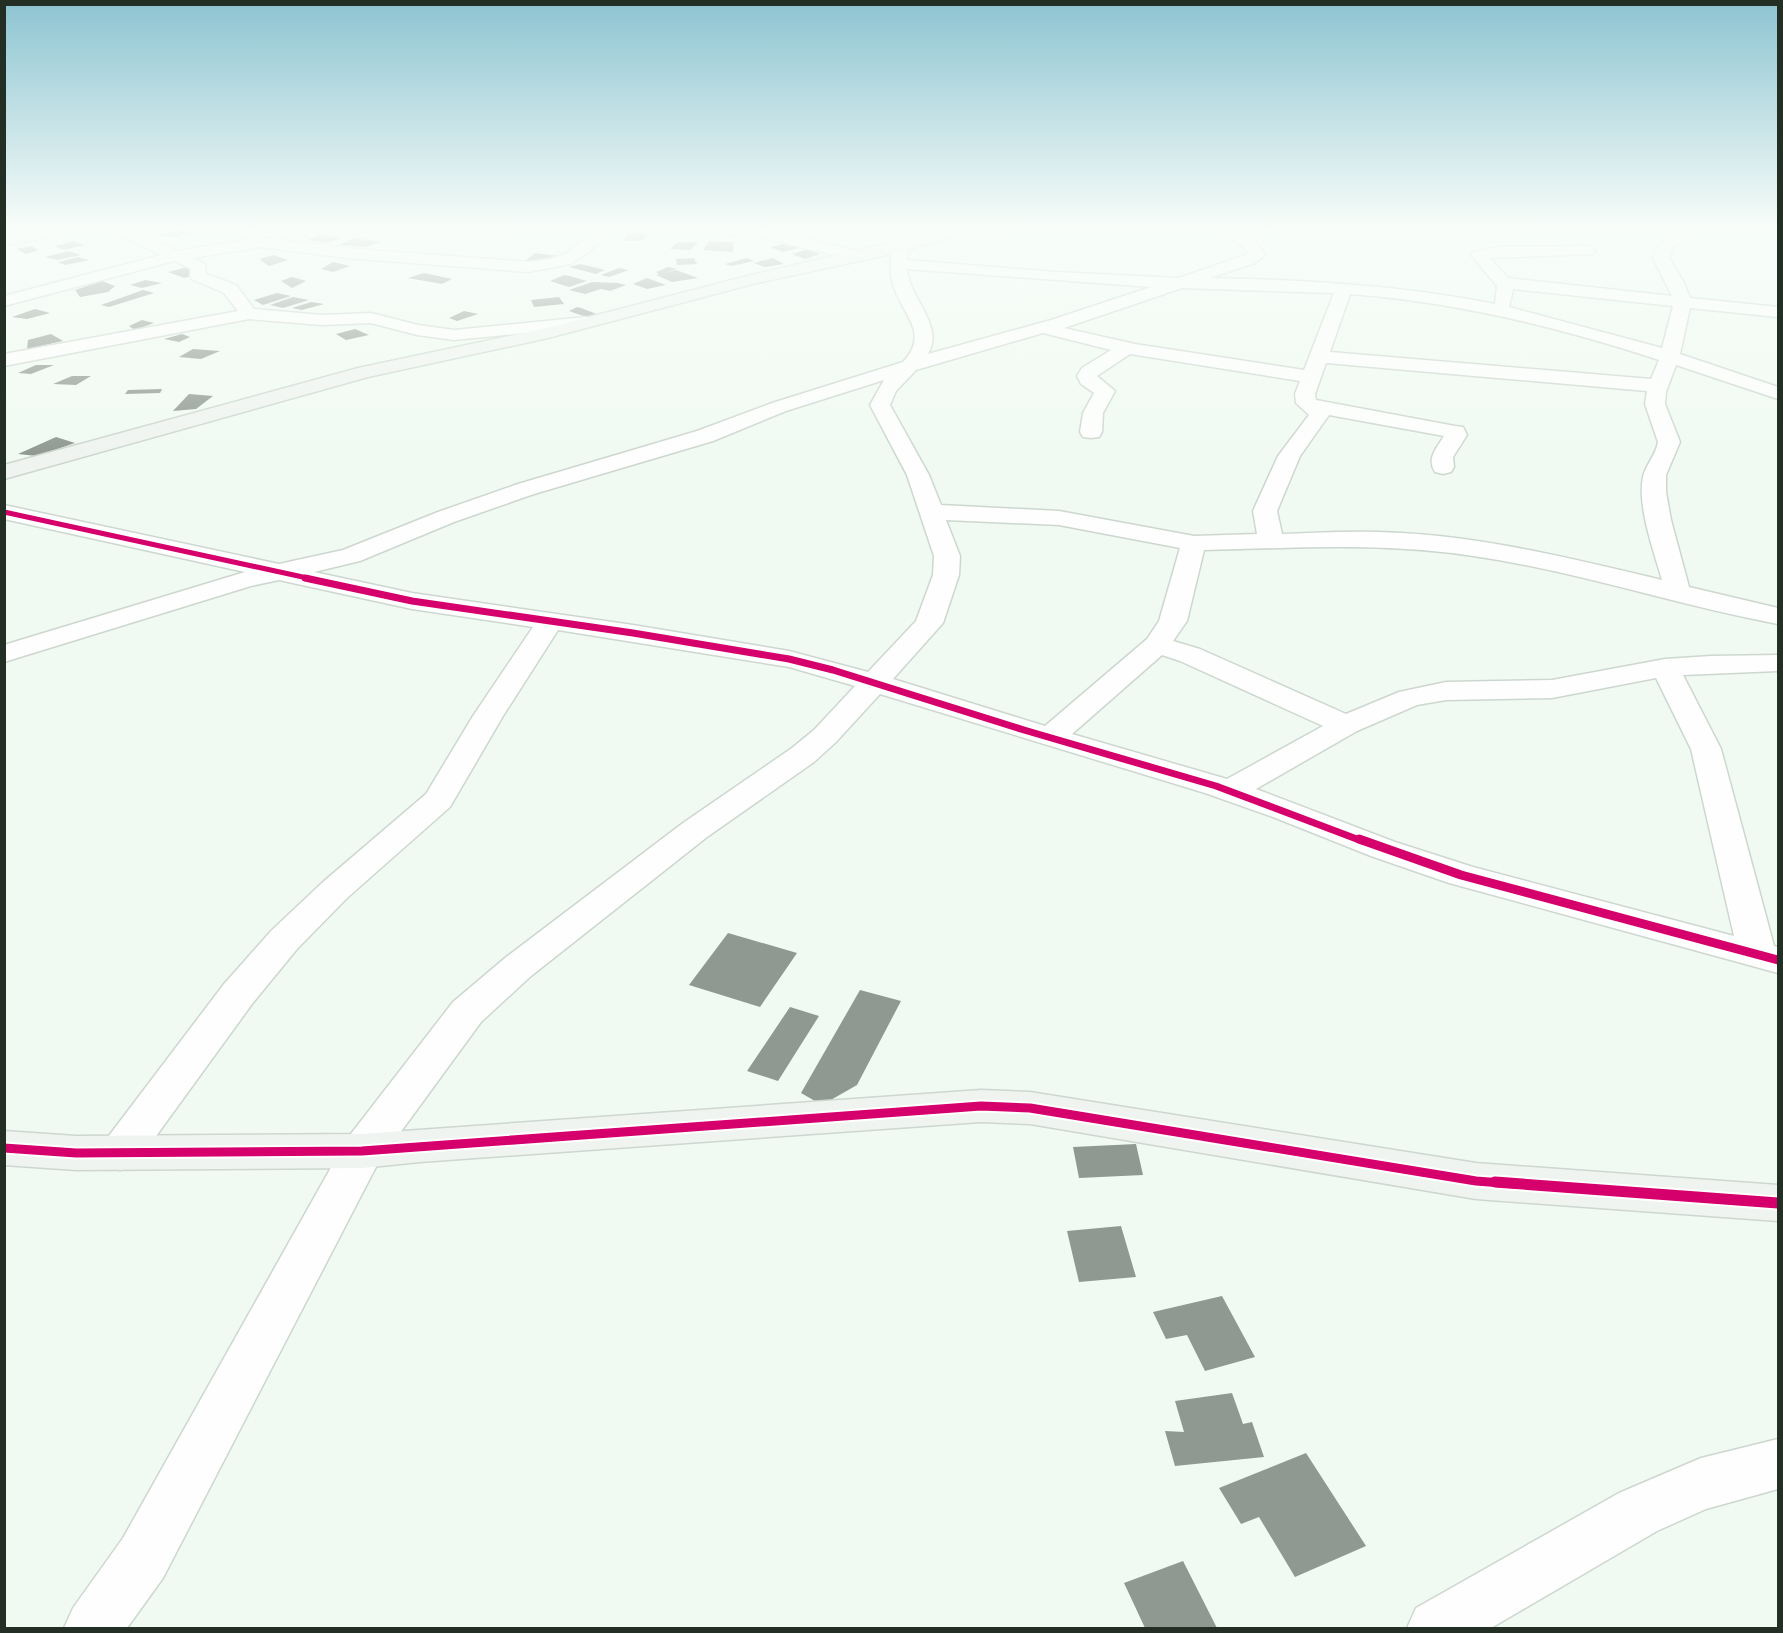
<svg xmlns="http://www.w3.org/2000/svg" width="1783" height="1633" font-family="Signika,sans-serif">
<style>
.building{fill:#8f9891}
.lines{fill:none;stroke-linecap:round;stroke-linejoin:round}
.street-casing{stroke:#cdd7cf;stroke-width:3}
.secondary-casing{stroke:#cdd7cf;stroke-width:3}
.street{fill:#fdfefd;fill-rule:evenodd}
.secondary{fill:#eff4f0;fill-rule:evenodd}
.cycleway-far3-casing{stroke:#fff;stroke-width:8}
.cycleway-far2-casing{stroke:#fff;stroke-width:10}
.cycleway-far1-casing{stroke:#fff;stroke-width:13}
.cycleway-casing{stroke:#fff;stroke-width:15}
.cycleway-far3{stroke:#d6006c;stroke-width:5}
.cycleway-far2{stroke:#d6006c;stroke-width:7}
.cycleway-far1{stroke:#d6006c;stroke-width:9}
.cycleway{stroke:#d6006c;stroke-width:11}
</style>
<rect width="100%" height="100%" fill="#f0faf2"/>
<path class="building" d="M186,227l14,3 -25,7 -16,-2z
M627,233l21,1 -7,7h-17z
M320,235l22,3 -15,5 -19,-3z
M354,238l26,4 -14,5 -26,-2z
M74,241l11,4 -22,5 -8,-4z
M709,241l25,1 -1,10 -30,-2z
M678,242h17l3,1 -8,7 -20,-1z
M791,242l12,5 -20,5 -13,-5z
M31,246l8,4 -13,4 -10,-5z
M805,250h4l11,4 -15,5 -13,-5z
M68,251l13,4 -24,5 -12,-3z
M535,253l25,3 -12,7 -23,-2z
M274,255l14,5 -19,6 -10,-7z
M78,257l12,3 -25,5 -7,-3z
M694,258l3,6 -20,1 -1,-6z
M747,258l7,3 -23,5 -6,-2z
M773,258l11,6 -19,3 -11,-4z
M333,262l17,4 -17,6 -12,-3z
M580,264l13,3 12,3 -9,4 -27,-7z
M188,267l5,4 -1,5 -8,2 -16,-6z
M668,267l9,2 -13,4 12,-3 22,8 -26,4 -16,-7 3,-1 -3,-2z
M619,268l10,2 -20,7 -8,-2z
M424,273l28,6 -10,5 -34,-6z
M564,275l6,1 17,5 -18,6 -19,-6z
M292,277l14,4 -14,7 -11,-7z
M647,278l19,7 -19,4 -14,-5z
M145,280l17,3 -20,5 -12,-3z
M102,281l13,5 -7,6 -28,5 -5,-7z
M592,282l26,1 8,2 -16,6 -9,-2 -16,5 -16,-4z
M143,290l11,3 -45,14 -8,-2z
M277,293l14,3 -28,9 -9,-5z
M293,297l16,3 -26,8 -13,-3z
M559,297l5,7 -30,3 -3,-7z
M311,302l13,2 -22,6 -10,-2z
M577,307l4,1 18,7 -10,3 -20,-7z
M35,309l15,4 -23,6 -15,-2z
M464,311l14,3 -21,7 -8,-3z
M142,320l12,3 -19,7 -6,-4z
M355,329l14,6 -23,5 -10,-6z
M51,334l12,7 -36,8 1,-9z
M182,334l8,3 -11,5 -15,-3z
M193,349l27,2 -19,8 -22,-2z
M36,365h18l-23,9 -13,-1z
M72,376h19l-15,9 -23,-1z
M162,389l-2,4 -35,1 3,-4z
M189,394l24,2 -17,13 -23,2z
M56,437l19,6 -38,13 -19,-2z
M728,933l69,20 -37,54 -71,-22z
M860,990l41,11 -44,84 -35,20 -21,-12z
M790,1007l29,9 -41,65 -31,-10z
M1136,1144l7,31 -64,3 -6,-31z
M1121,1226l15,51 -57,5 -12,-51z
M1222,1296l33,61 -50,14 -18,-36 -21,4 -13,-27z
M1232,1393l11,31 9,-2 12,35 -89,9 -10,-35 19,1 -9,-31z
M1306,1453l60,93 -71,31 -36,-60 -18,7 -22,-36z
M1183,1561l34,67h-72l-21,-45z"/>
<g class="lines">
<g class="street-casing">
<path id="street" d="M4,227h13l17,10 -3,3h-10l-17,-8z
M108,227h19l51,24 82,-14 86,11 182,14 23,-3 16,-6 32,-26h158l108,26 2,3 -8,5 -104,-25 -143,-4 -26,22 -16,10 -42,8 -182,-14 -86,-11 -67,11 12,6 1,10 30,11 18,24 68,6 49,-2 47,12 36,5 131,-13 6,1 3,4 -3,4 -6,1 -131,13 -37,-5 -46,-12 -49,2 -73,-6 -245,47v-12l234,-43 -14,-18 -32,-14 -2,-3 1,-7 -17,-8 -170,45v-10l157,-41 -51,-25z
M912,227h16l-21,20v13l149,12 123,6 69,-24 -2,-5 -30,-22c21,0 38,9 49,28l-10,8 -45,15c96,2 190,7 285,26l2,-18 -26,-31 2,-3 26,-5 88,-1 6,2 2,3 -2,3 -103,4 18,20 164,18 -19,-38c8,-22 27,-31 49,-31l-30,21 -3,10 15,25 6,15 88,9v10l-88,-9 -10,46 98,33v12l-102,-34 -10,27 -1,12 15,38 -14,33v17l5,28 18,67 89,21v16c-102,-19 -201,-53 -305,-68 -89,-14 -179,-8 -269,-6l-17,71 -14,20 27,8 146,65 53,-22 47,-10 106,-2 113,-21 46,-3 67,-1v16l-95,4 38,74 53,197 4,1v26l-329,-90 -78,-27 -98,-39 -68,-24 -325,-99 -44,48 -22,20 -107,75 -176,139 -50,46 -103,141 -215,415 -36,50h-63l9,-20 50,-70 224,-399 106,-137 52,-44 178,-135 109,-75 22,-18 41,-44 -66,-19 -231,-37 -55,86 -53,91 -103,91 -50,51 -45,55 -117,161 -15,5 -15,-5 -7,-12 7,-12 119,-157 47,-53 52,-49 103,-88 47,-78 60,-89 -121,-18 -133,-29 -28,6 -247,76v-17l241,-73 -241,-53v-14l275,59 64,-14 95,-38 80,-28 179,-53 75,-28 131,-41c28,-30 -2,-48 -10,-78 -4,-12 -1,-25 -2,-38zM907,269l244,18 -100,33 -123,34c17,-28 -19,-56 -21,-85zM1182,288l152,5 -30,77 -169,-26 -71,-16zM1513,289l160,17 -11,42 -153,-41zM1350,294c106,8 209,33 309,66l-8,19 -321,-27zM1043,333l68,17 -29,18 -5,8 4,8 13,9 -11,20 -3,19 3,5 8,1 8,-1 3,-5 1,-19 12,-22 -18,-15 33,-22 170,27 -5,13 1,9 13,12 -31,41 -25,55 4,23 -63,2 -135,-25 -118,-6 -12,-30 -39,-70 6,-14 20,-21zM1326,363l321,28 -2,13 13,38c-2,13 -12,22 -15,35 -6,29 11,75 19,103 -93,-22 -188,-46 -284,-48 -32,-1 -64,1 -96,2l-5,-23 23,-55 29,-41 115,21c-7,12 -18,22 -9,36l8,2 8,-2 3,-5 -1,-10 14,-22 -4,-8 -8,-1 -139,-26 -1,-6zM884,380l-14,25 37,70 27,81 -1,19 -17,46 -48,51 -79,-21 -156,-26 -221,-32 -98,-21 46,-11 94,-39 80,-28 179,-53 73,-30zM946,520l113,5 121,23 -21,73 -12,18 -102,87 -152,-47 50,-56 16,-48 1,-19zM1162,655l18,6 143,65 -96,53 -155,-45zM1656,678l35,71 43,187 -261,-69 -78,-25 -139,-53 101,-58 60,-26 29,-5 106,-2z
M1778,1439v50l-72,20 -49,22 -166,97h-84l9,-20 203,-115 82,-35z"/>
</g>
<g class="secondary-casing">
<path id="secondary" d="M58,227h32l-7,4 -79,15v-10z
M958,227h25l-2,3 -103,27 -125,27 -205,54 -180,39 -364,102v-14l354,-97 189,-40 204,-53z
M981,1090l49,2 446,71 302,22v36l-302,-22 -446,-75 -49,-2 -561,40 -58,6 -286,2 -72,-5v-34l72,5 286,-2z"/>
</g>
<use href="#street" class="street"/>
<use href="#secondary" class="secondary"/>
<g class="cycleway-far3-casing">
<path id="cycleway-far3" d="M4,512l308,67"/>
</g>
<g class="cycleway-far2-casing">
<path id="cycleway-far2" d="M305,578l107,23 221,32 156,26 44,11 191,60 192,56 146,55"/>
</g>
<g class="cycleway-far1-casing">
<path id="cycleway-far1" d="M1359,839l102,36 317,85
M4,1148l72,5 286,-2 619,-45 49,2 446,73 39,3"/>
</g>
<g class="cycleway-casing">
<path id="cycleway" d="M1495,1182l283,21"/>
</g>
<use href="#cycleway-far3" class="cycleway-far3"/>
<use href="#cycleway-far2" class="cycleway-far2"/>
<use href="#cycleway-far1" class="cycleway-far1"/>
<use href="#cycleway" class="cycleway"/>
</g>
<linearGradient id="sky" x2="0" y2="1"><stop stop-color="#8cc4d1"/><stop offset="0.5" stop-color="#f8fdf9"/><stop offset="1" stop-color="#f8fdf9" stop-opacity="0"/></linearGradient>
<rect width="1783" height="456" fill="url(#sky)"/>
<rect width="1783" height="1633" fill="none" stroke="#232e25" stroke-width="12"/>
</svg>
